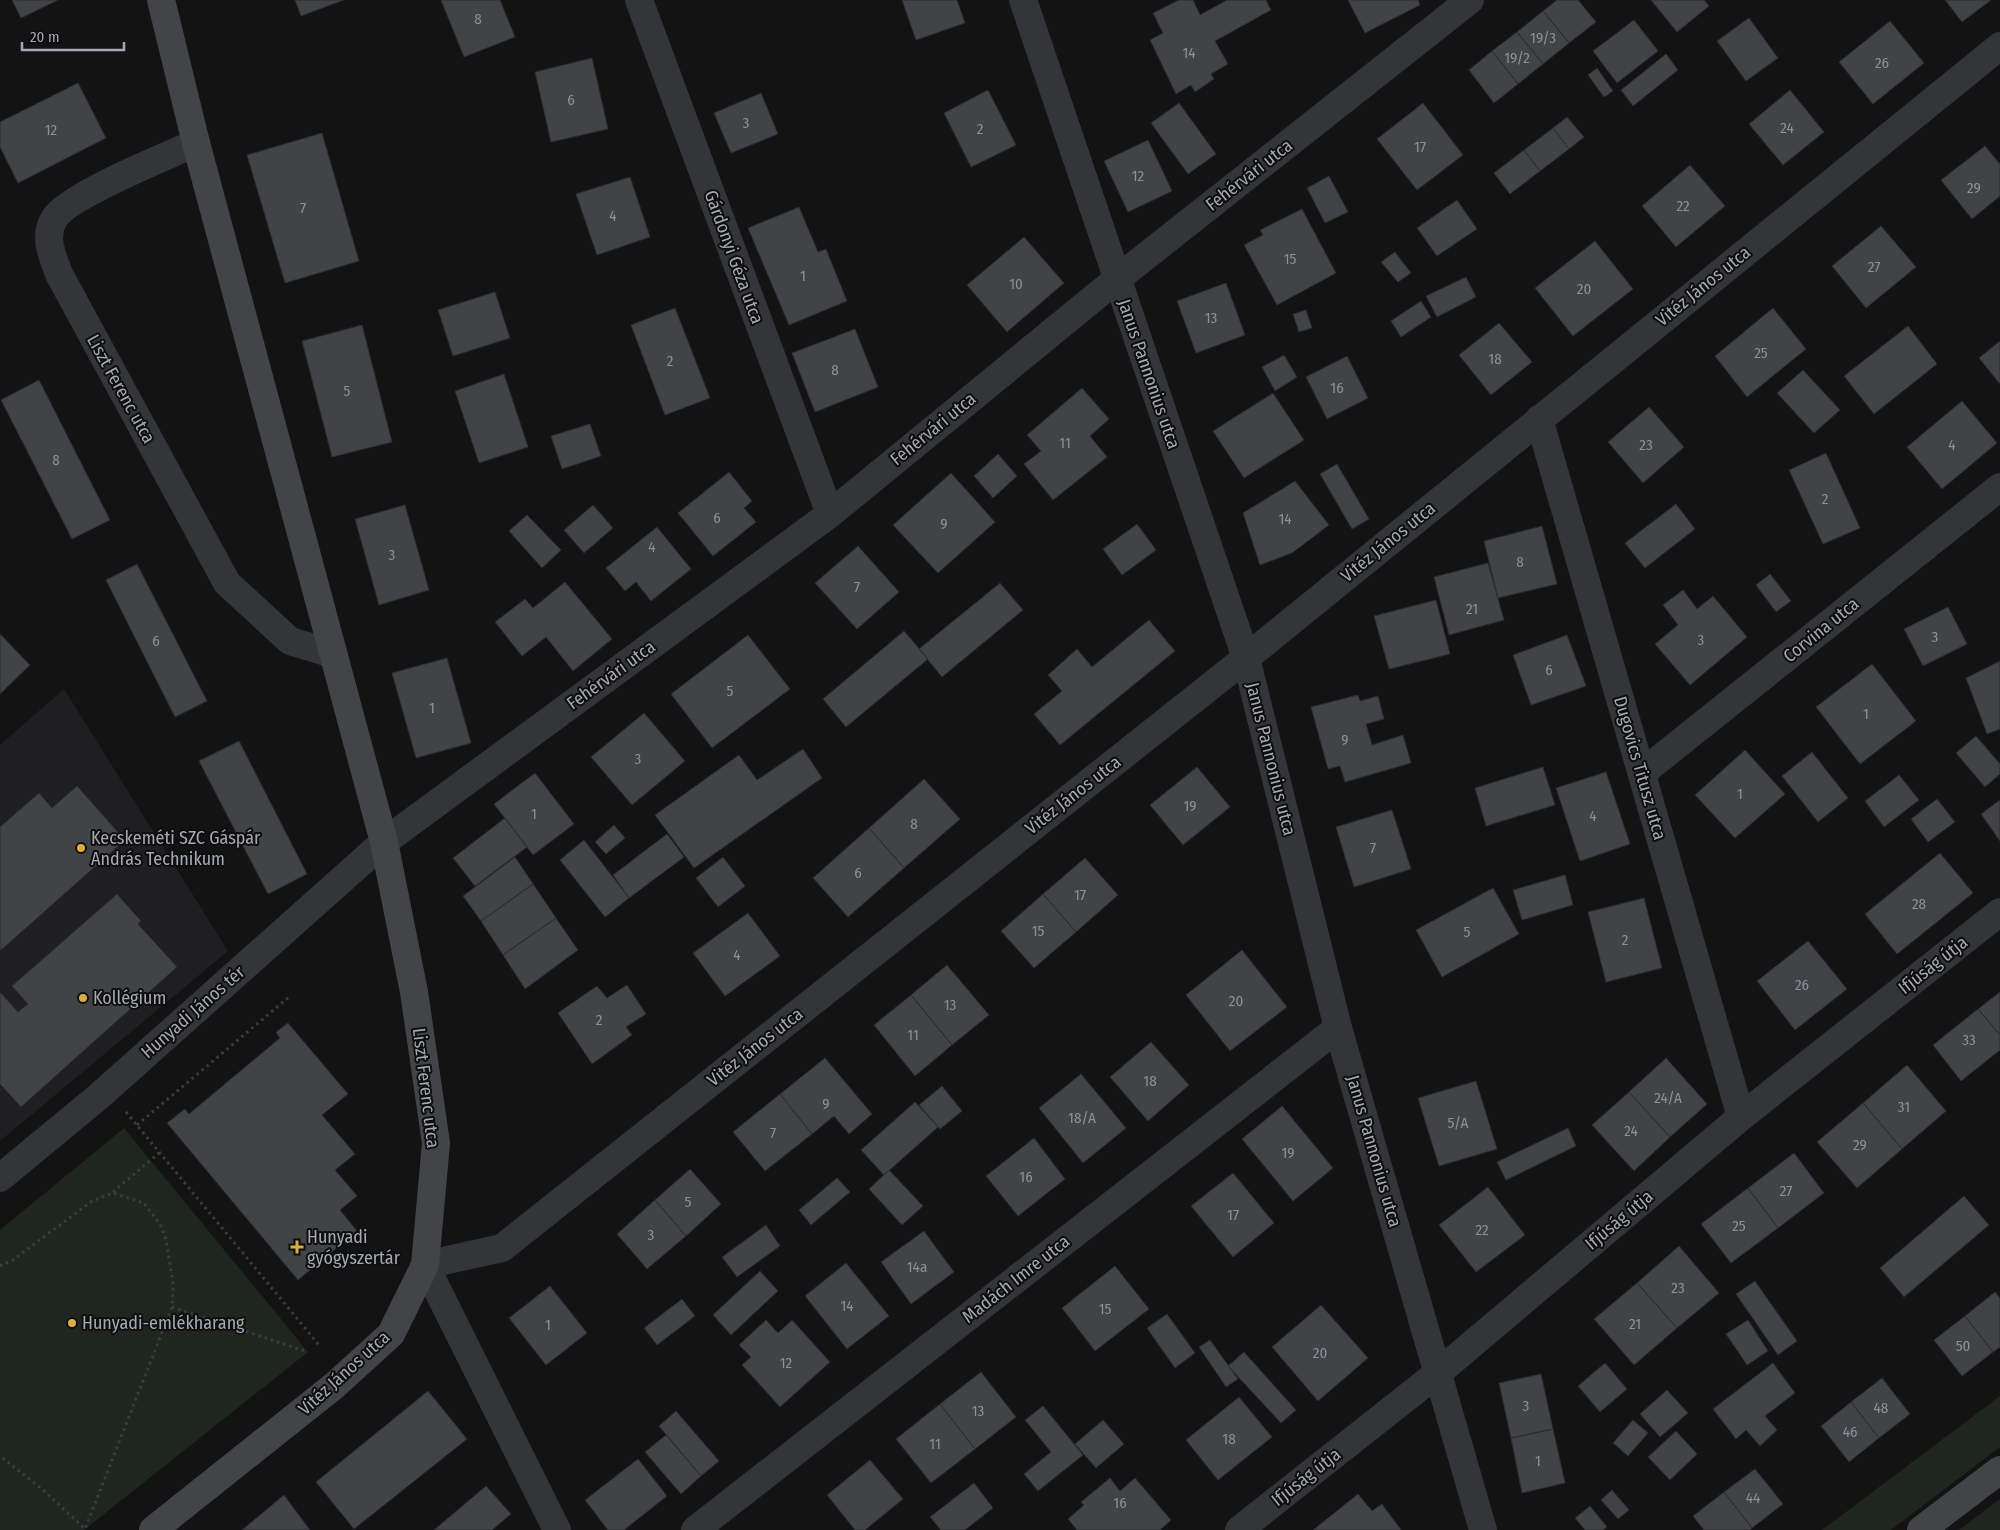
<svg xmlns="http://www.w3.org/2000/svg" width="2000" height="1530" font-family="'Fira Sans Condensed',sans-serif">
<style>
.built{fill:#1f1f21}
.green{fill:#1f2620}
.building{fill:#424347;stroke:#2d2d30}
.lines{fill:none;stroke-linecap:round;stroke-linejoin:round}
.path{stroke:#3a3c3f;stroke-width:3;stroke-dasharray:2.5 4;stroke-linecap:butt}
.street{stroke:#343539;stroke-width:28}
.secondary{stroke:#424448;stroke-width:28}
.poi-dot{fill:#dead41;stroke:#0e0e0f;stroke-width:2}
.labels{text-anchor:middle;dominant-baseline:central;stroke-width:4;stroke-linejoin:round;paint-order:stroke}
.number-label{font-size:15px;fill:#8d9098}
.street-label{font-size:18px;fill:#a6a9b3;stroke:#0e0e0f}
.poi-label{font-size:18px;fill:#a6a9b3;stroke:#0e0e0f;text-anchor:start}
</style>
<rect width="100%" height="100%" fill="#131314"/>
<path class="built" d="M64,689l164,262 -228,190v-396z"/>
<path class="green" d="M124,1128l184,224 -224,178h-84v-300z
M2000,1396v51l-109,83h-69z
M2000,1499v31h-41z"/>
<path class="building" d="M12,0h46l-37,18z
M295,0h49l-43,16z
M441,0h59l15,37 -51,20z
M902,0h55l8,23 -49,17z
M1179,0h14l7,15 27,-15h39l5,10 -56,31 13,23 -17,10 3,5 -19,13 -4,-7 -15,9 -26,-54 13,-7 -10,-20z
M1348,0h70l2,5 -55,28z
M1557,0h21l18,22 -27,21 -26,-32z
M1651,0h53l5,6 -32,26z
M1945,0h46l-29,22z
M1543,11l26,32 -26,21 -26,-32z
M1749,18l29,40 -32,23 -29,-40z
M1634,20l24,31 -41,32 -24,-32z
M1890,21l34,42 -51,41 -34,-42z
M1517,32l26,32 -25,20 -26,-33z
M1492,51l26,33 -24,19 -25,-33z
M1666,54l12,16 -45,36 -12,-16z
M592,58l16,71 -57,13 -16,-70z
M1597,68l16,23 -9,6 -16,-22z
M78,83l28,55 -88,45 -18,-36v-25z
M988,90l28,55 -45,22 -27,-54z
M1790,90l34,42 -41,33 -34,-41z
M761,93l17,41 -47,19 -17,-40z
M1179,103l37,51 -28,20 -37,-51z
M1423,103l40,52 -46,35 -40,-51z
M1567,117l17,20 -15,12 -16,-21z
M1553,128l16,21 -29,22 -16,-21z
M322,133l37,128 -74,22 -38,-128z
M1148,140l24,51 -44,21 -24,-51z
M1985,146l15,18v32l-28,23 -31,-39z
M1524,150l16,21 -30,23 -16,-21z
M1690,165l35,41 -49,41 -34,-41z
M1329,176l19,36 -23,11 -18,-35z
M630,177l20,60 -53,18 -21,-61z
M1457,200l20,29 -40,27 -20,-28z
M799,207l19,45 8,-3 21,52 -58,24 -41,-97z
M1302,209l34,64 -59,32 -33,-60 19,-10 -3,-5z
M1881,226l35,41 -50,41 -34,-42z
M1024,237l40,46 -57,49 -40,-47z
M1595,241l38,48 -60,47 -38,-48z
M1395,252l16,21 -13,9 -17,-20z
M1466,277l10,20 -39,20 -11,-21z
M1226,283l19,52 -49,18 -19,-52z
M495,292l15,46 -57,18 -15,-46z
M1421,301l10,16 -30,20 -10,-16z
M675,308l35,90 -45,17 -34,-90z
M1773,308l33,41 -59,48 -32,-41z
M1306,310l6,18 -13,4 -6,-18z
M1499,323l33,39 -41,33 -32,-40z
M362,325l30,117 -60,15 -30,-116z
M1908,326l29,38 -63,50 -30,-38z
M855,329l23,58 -63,25 -23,-59z
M2000,341v43l-21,-26z
M1284,355l13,22 -22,14 -13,-24z
M1347,356l21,42 -41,21 -21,-42z
M1803,370l37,40 -26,23 -37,-40z
M504,374l24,73 -49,16 -24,-72z
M39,380l71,140 -38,19 -71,-139z
M1082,388l27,31 -19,17 17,21 -54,43 -29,-36 17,-13 -14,-16z
M1273,393l31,47 -60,38 -31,-47z
M1962,401l35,42 -55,46 -35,-42z
M1649,407l35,40 -41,36 -35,-41z
M590,424l11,32 -39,13 -11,-33z
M1826,453l34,75 -37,16 -34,-74z
M998,454l19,22 -24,22 -19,-22z
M1337,464l32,55 -17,10 -32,-55z
M729,472l23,29 -8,7 12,14 -43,34 -35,-43z
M951,473l44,49 -57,51 -45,-48z
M1295,481l34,44 -37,28 -32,12 -17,-52z
M1676,504l19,25 -50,39 -20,-25z
M405,505l24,85 -50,15 -24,-86z
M593,505l20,23 -29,25 -20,-23z
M527,515l34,35 -19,18 -33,-37z
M1137,524l19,26 -34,25 -19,-26z
M1542,526l15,58 -59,14 -14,-57z
M657,527l34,42 -40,32 -15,-19 -11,9 -19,-23z
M858,546l41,46 -42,37 -42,-46z
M1488,563l16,57 -55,15 -15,-58z
M137,564l70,137 -32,16 -69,-137z
M1770,574l21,27 -15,11 -20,-27z
M565,582l47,57 -39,32 -27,-34 -24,19 -27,-34 30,-23 8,9z
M1000,583l23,27 -81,67 -23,-28z
M1683,590l14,19 16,-13 34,41 -57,48 -35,-41 23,-19 -15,-20z
M1436,600l14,54 -61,15 -15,-53z
M1948,607l19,37 -44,22 -19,-37z
M1149,620l26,31 -115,94 -26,-31 28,-23 -14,-16 29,-26 15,18z
M904,631l24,28 -82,68 -23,-28z
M0,634l30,31 -30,29z
M748,635l42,54 -78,59 -41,-54z
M1567,635l19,51 -55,19 -18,-50z
M447,658l24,85 -55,15 -24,-85z
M2000,661v68l-13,5 -21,-56z
M1872,664l44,57 -56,43 -44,-57z
M1358,695l2,6 18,-5 6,23 -18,5 6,21 31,-10 8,28 -66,19 -5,-16 -12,3 -17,-62z
M644,713l41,48 -53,44 -41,-48z
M1976,736l24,28v10l-15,13 -29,-34z
M239,741l68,133 -39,20 -69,-133z
M803,749l19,29 -128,90 -39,-53 84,-60 18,25z
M1745,750l40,44 -50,44 -40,-43z
M1812,752l36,46 -30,24 -36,-46z
M1197,767l33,40 -47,38 -33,-40z
M1543,767l12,38 -69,21 -11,-38z
M1606,772l24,72 -50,17 -24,-73z
M535,773l39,51 -41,31 -39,-51z
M1899,775l20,25 -35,27 -19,-26z
M924,779l36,40 -56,49 -35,-40z
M77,786l48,54 -125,111v-124l39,-34 13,15z
M1937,799l18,23 -27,20 -17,-23z
M2000,800v41l-19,-27z
M1392,810l19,59 -57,18 -18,-60z
M505,818l22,29 -52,39 -22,-28z
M614,825l11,13 -19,16 -11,-12z
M869,828l35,40 -56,49 -35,-39z
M667,834l17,23 -55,41 -16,-23z
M584,840l45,58 -24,19 -45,-57z
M1940,853l33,40 -76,61 -32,-40z
M515,857l18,27 -52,37 -18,-25z
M723,857l22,29 -27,21 -22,-29z
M1085,858l33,37 -42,37 -33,-38z
M1565,875l8,30 -51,15 -9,-30z
M533,884l23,34 -53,37 -22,-34z
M1493,888l26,46 -77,43 -26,-47z
M117,894l24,27 -3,3 39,43 -156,140 -21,-23v-92l18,20 10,-8 -16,-18z
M1043,894l33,38 -42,36 -33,-37z
M1644,898l18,70 -56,14 -18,-70z
M748,913l32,43 -55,40 -32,-43z
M556,918l22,32 -53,39 -22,-34z
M1808,941l39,48 -52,41 -38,-49z
M1242,950l45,57 -57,44 -44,-56z
M947,965l42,50 -37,30 -41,-50z
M627,985l19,29 -20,13 6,8 -40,29 -34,-51 39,-27 10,12z
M2000,992v43l-22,-26z
M911,995l41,50 -37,31 -41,-51z
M1978,1009l22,26v15l-39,31 -28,-36z
M288,1023l60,71 -26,21 33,39 -20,16 22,26 -17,14 17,21 -59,49 -131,-157 18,-14 4,5 91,-76 -4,-6z
M1151,1042l38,43 -41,36 -38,-44z
M825,1058l47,56 -23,20 -15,-18 -22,18 -32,-40z
M1666,1058l41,46 -37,33 -41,-45z
M1907,1065l39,46 -44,38 -39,-46z
M1081,1074l45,54 -43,35 -44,-55z
M1476,1081l21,68 -58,17 -21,-68z
M942,1086l20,25 -22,18 -21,-24z
M1629,1092l41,45 -36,34 -42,-46z
M780,1094l32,40 -47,37 -32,-39z
M915,1102l23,25 -54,48 -23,-25z
M1863,1103l39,46 -45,39 -40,-46z
M1282,1106l51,62 -40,33 -51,-62z
M1568,1128l8,18 -70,34 -9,-18z
M1034,1138l31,41 -47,37 -32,-40z
M1794,1153l30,40 -46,35 -30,-40z
M690,1169l31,35 -35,32 -31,-36z
M889,1170l34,36 -21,19 -33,-36z
M1233,1173l41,50 -41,34 -42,-51z
M837,1178l13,14 -39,33 -12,-15z
M1488,1187l37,48 -49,37 -37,-47z
M1748,1188l30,40 -47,35 -30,-39z
M1964,1196l25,29 -85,72 -24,-29z
M655,1200l31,36 -39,33 -30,-35z
M766,1225l14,21 -43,31 -15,-20z
M924,1231l30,41 -43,32 -30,-42z
M1679,1246l40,47 -42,35 -40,-45z
M846,1263l43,53 -42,33 -42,-53z
M1115,1266l34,43 -54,42 -33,-43z
M760,1271l18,20 -47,44 -18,-20z
M1755,1281l42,60 -19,14 -42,-61z
M1637,1283l40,45 -43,37 -40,-46z
M550,1286l37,47 -41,32 -37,-47z
M1995,1292l5,6v49l-7,5 -28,-36z
M682,1299l13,17 -38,29 -13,-17z
M1321,1305l47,53 -50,43 -46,-54z
M1167,1314l28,39 -20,15 -28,-40z
M1965,1316l28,36 -31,24 -28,-36z
M766,1320l12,13 14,-13 38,42 -50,45 -38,-42 9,-8 -12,-12z
M1748,1320l20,31 -21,14 -21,-31z
M1210,1340l28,39 -12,8 -27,-40z
M1244,1352l52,58 -15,13 -53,-57z
M1605,1363l22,26 -27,23 -22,-26z
M1773,1363l22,30 -30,23 12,14 -17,16 -14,-16 -10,9 -23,-30z
M981,1372l35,45 -41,32 -35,-45z
M1541,1374l12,55 -42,9 -12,-55z
M1882,1378l28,36 -31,24 -28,-36z
M1667,1390l21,23 -28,24 -20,-23z
M428,1391l39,48 -113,90 -38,-47z
M1239,1397l33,40 -54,43 -32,-40z
M1851,1402l28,36 -30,24 -28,-36z
M940,1404l35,45 -44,34 -35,-44z
M1043,1406l40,49 -45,36 -14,-17 27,-22 -26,-32z
M676,1411l43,50 -18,15 -42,-50z
M1103,1420l21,24 -28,24 -21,-24z
M1633,1420l15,13 -20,23 -15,-13z
M1553,1429l12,54 -43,10 -11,-55z
M1676,1431l21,23 -27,26 -22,-23z
M666,1435l35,41 -20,18 -36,-42z
M638,1459l29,37 -43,34h-16l-23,-30z
M870,1460l33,39 -38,31h-10l-28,-35z
M1755,1469l28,35 -31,24 -28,-36z
M1110,1478l10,13 15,-13 36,42 -11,10h-83l-9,-11 16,-14 -3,-3z
M974,1483l19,25 -28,22h-24l-11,-13z
M486,1486l25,28 -19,16h-58z
M1612,1490l17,20 -11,9 -17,-19z
M1724,1492l28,36 -2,2h-46l-11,-14z
M1358,1494l14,17 10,-7 19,26h-88z
M284,1495l26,35h-68z
M1590,1506l17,21 -4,3h-18l-10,-12z"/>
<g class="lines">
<path class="path" d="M126,1112l193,233
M137,1125l152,-128
M113,1192l46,-39
M0,1266l13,-6 79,-59 21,-8 31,10 16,21 6,15 7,45 -1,23 -87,222 -43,-40 -42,-33
M172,1307l136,45"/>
<path class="street" d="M639,0l191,514
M1023,0l223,658 92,370 145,502
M196,143c-29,13 -129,53 -142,76 -11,18 -1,38 5,55l168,309 63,58 43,13
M1539,419l202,698
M1642,773l358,-286
M0,1178l98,-81 286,-255 446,-328 287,-235 353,-279
M557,1530l-132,-265 77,-17 744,-590 754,-612
M695,1530l643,-502
M1239,1530l200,-158 302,-255 259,-205"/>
<path class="secondary" d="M153,1530l182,-145 56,-51 34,-69 11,-122 -22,-151 -30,-150 -188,-699 -35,-143
M1921,1530l79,-60"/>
</g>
<g class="poi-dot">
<circle cx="81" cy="848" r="5"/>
<circle cx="83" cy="998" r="5"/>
<path d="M294.5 1239.5h5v5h5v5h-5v5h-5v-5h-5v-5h5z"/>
<circle cx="72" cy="1323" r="5"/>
</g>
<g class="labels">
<g class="number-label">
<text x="478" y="19">8</text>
<text x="1543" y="38">19/3</text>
<text x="1189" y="53">14</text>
<text x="1517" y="58">19/2</text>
<text x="1882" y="63">26</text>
<text x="571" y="100">6</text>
<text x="746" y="123">3</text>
<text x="1787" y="128">24</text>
<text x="980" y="129">2</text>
<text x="51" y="130">12</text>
<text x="1420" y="147">17</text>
<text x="1138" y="176">12</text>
<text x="1974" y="188">29</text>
<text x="1683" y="206">22</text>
<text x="303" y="208">7</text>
<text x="613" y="216">4</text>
<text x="1290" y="259">15</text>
<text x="1874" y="267">27</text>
<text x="803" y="276">1</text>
<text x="1016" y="284">10</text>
<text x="1584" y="289">20</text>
<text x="1211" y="318">13</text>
<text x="1761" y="353">25</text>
<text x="1495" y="359">18</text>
<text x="670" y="361">2</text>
<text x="835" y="370">8</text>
<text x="1337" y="388">16</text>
<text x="347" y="391">5</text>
<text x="1065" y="443">11</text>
<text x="1646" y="445">23</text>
<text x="1952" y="445">4</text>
<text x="56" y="460">8</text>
<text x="1825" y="499">2</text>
<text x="717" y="518">6</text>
<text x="1285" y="519">14</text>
<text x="944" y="524">9</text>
<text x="652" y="547">4</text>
<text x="392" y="555">3</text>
<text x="1520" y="562">8</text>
<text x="857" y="587">7</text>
<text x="1472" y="609">21</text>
<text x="1935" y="637">3</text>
<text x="1701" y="640">3</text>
<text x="156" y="641">6</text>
<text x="1549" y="670">6</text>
<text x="730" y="691">5</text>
<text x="432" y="708">1</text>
<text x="1866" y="714">1</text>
<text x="1345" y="740">9</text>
<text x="638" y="759">3</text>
<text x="1740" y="794">1</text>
<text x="1190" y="806">19</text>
<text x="534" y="814">1</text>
<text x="1593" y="816">4</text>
<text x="914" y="824">8</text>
<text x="1373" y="848">7</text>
<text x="858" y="873">6</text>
<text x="1080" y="895">17</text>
<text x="1919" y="904">28</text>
<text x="1038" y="931">15</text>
<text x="1467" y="932">5</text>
<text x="1625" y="940">2</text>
<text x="737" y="955">4</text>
<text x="1802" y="985">26</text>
<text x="1236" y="1001">20</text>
<text x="950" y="1005">13</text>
<text x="599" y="1020">2</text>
<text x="913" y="1035">11</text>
<text x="1969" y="1040">33</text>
<text x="1150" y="1081">18</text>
<text x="1668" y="1098">24/A</text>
<text x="826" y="1104">9</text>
<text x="1904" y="1107">31</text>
<text x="1082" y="1118">18/A</text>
<text x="1458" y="1123">5/A</text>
<text x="1631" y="1131">24</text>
<text x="773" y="1133">7</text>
<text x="1860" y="1145">29</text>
<text x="1288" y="1153">19</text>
<text x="1026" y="1177">16</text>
<text x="1786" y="1191">27</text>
<text x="688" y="1202">5</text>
<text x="1233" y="1215">17</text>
<text x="1739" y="1226">25</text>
<text x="1482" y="1230">22</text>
<text x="651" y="1235">3</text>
<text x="917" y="1267">14a</text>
<text x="1678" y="1288">23</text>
<text x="847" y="1306">14</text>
<text x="1105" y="1309">15</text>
<text x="1635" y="1324">21</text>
<text x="548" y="1325">1</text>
<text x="1963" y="1346">50</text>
<text x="1320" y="1353">20</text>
<text x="786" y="1363">12</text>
<text x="1526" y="1406">3</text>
<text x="1881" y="1408">48</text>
<text x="978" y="1411">13</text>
<text x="1850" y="1432">46</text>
<text x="1229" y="1439">18</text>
<text x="935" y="1444">11</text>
<text x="1538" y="1461">1</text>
<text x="1753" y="1498">44</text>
<text x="1120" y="1503">16</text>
</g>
<g class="street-label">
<text transform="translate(1249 175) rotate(-38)">Fehérvári utca</text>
<text transform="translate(734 257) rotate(70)">Gárdonyi Géza utca</text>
<text transform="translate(1703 286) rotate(-39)">Vitéz János utca</text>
<text transform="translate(1149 374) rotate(71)">Janus Pannonius utca</text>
<text transform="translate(121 389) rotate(61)">Liszt Ferenc utca</text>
<text transform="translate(933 429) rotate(-39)">Fehérvári utca</text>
<text transform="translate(1388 542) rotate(-39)">Vitéz János utca</text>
<text transform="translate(1821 630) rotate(-39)">Corvina utca</text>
<text transform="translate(611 675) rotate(-36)">Fehérvári utca</text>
<text transform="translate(1271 759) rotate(76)">Janus Pannonius utca</text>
<text transform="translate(1640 768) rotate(74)">Dugovics Titusz utca</text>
<text transform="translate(1073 795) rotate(-38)">Vitéz János utca</text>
<text transform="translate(1933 965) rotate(-38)">Ifjúság útja</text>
<text transform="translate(193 1012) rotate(-41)">Hunyadi János tér</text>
<text transform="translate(755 1047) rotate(-38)">Vitéz János utca</text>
<text transform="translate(426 1088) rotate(83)">Liszt Ferenc utca</text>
<text transform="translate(1374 1151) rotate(74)">Janus Pannonius utca</text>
<text transform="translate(1619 1220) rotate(-40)">Ifjúság útja</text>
<text transform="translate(1016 1279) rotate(-38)">Madách Imre utca</text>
<text transform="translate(344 1373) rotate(-42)">Vitéz János utca</text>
<text transform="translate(1306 1477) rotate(-38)">Ifjúság útja</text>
</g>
<g class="poi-label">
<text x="91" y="838">Kecskeméti SZC Gáspár<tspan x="91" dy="21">András Technikum</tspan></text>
<text x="93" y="998">Kollégium</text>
<text x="307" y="1237">Hunyadi<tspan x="307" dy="21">gyógyszertár</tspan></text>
<text x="82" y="1323">Hunyadi-emlékharang</text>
</g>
</g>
<path d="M22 42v8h102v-8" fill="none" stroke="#a6a9b3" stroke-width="2.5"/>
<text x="30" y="42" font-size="15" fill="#a6a9b3" stroke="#0e0e0f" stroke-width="4" paint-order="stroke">20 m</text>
</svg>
